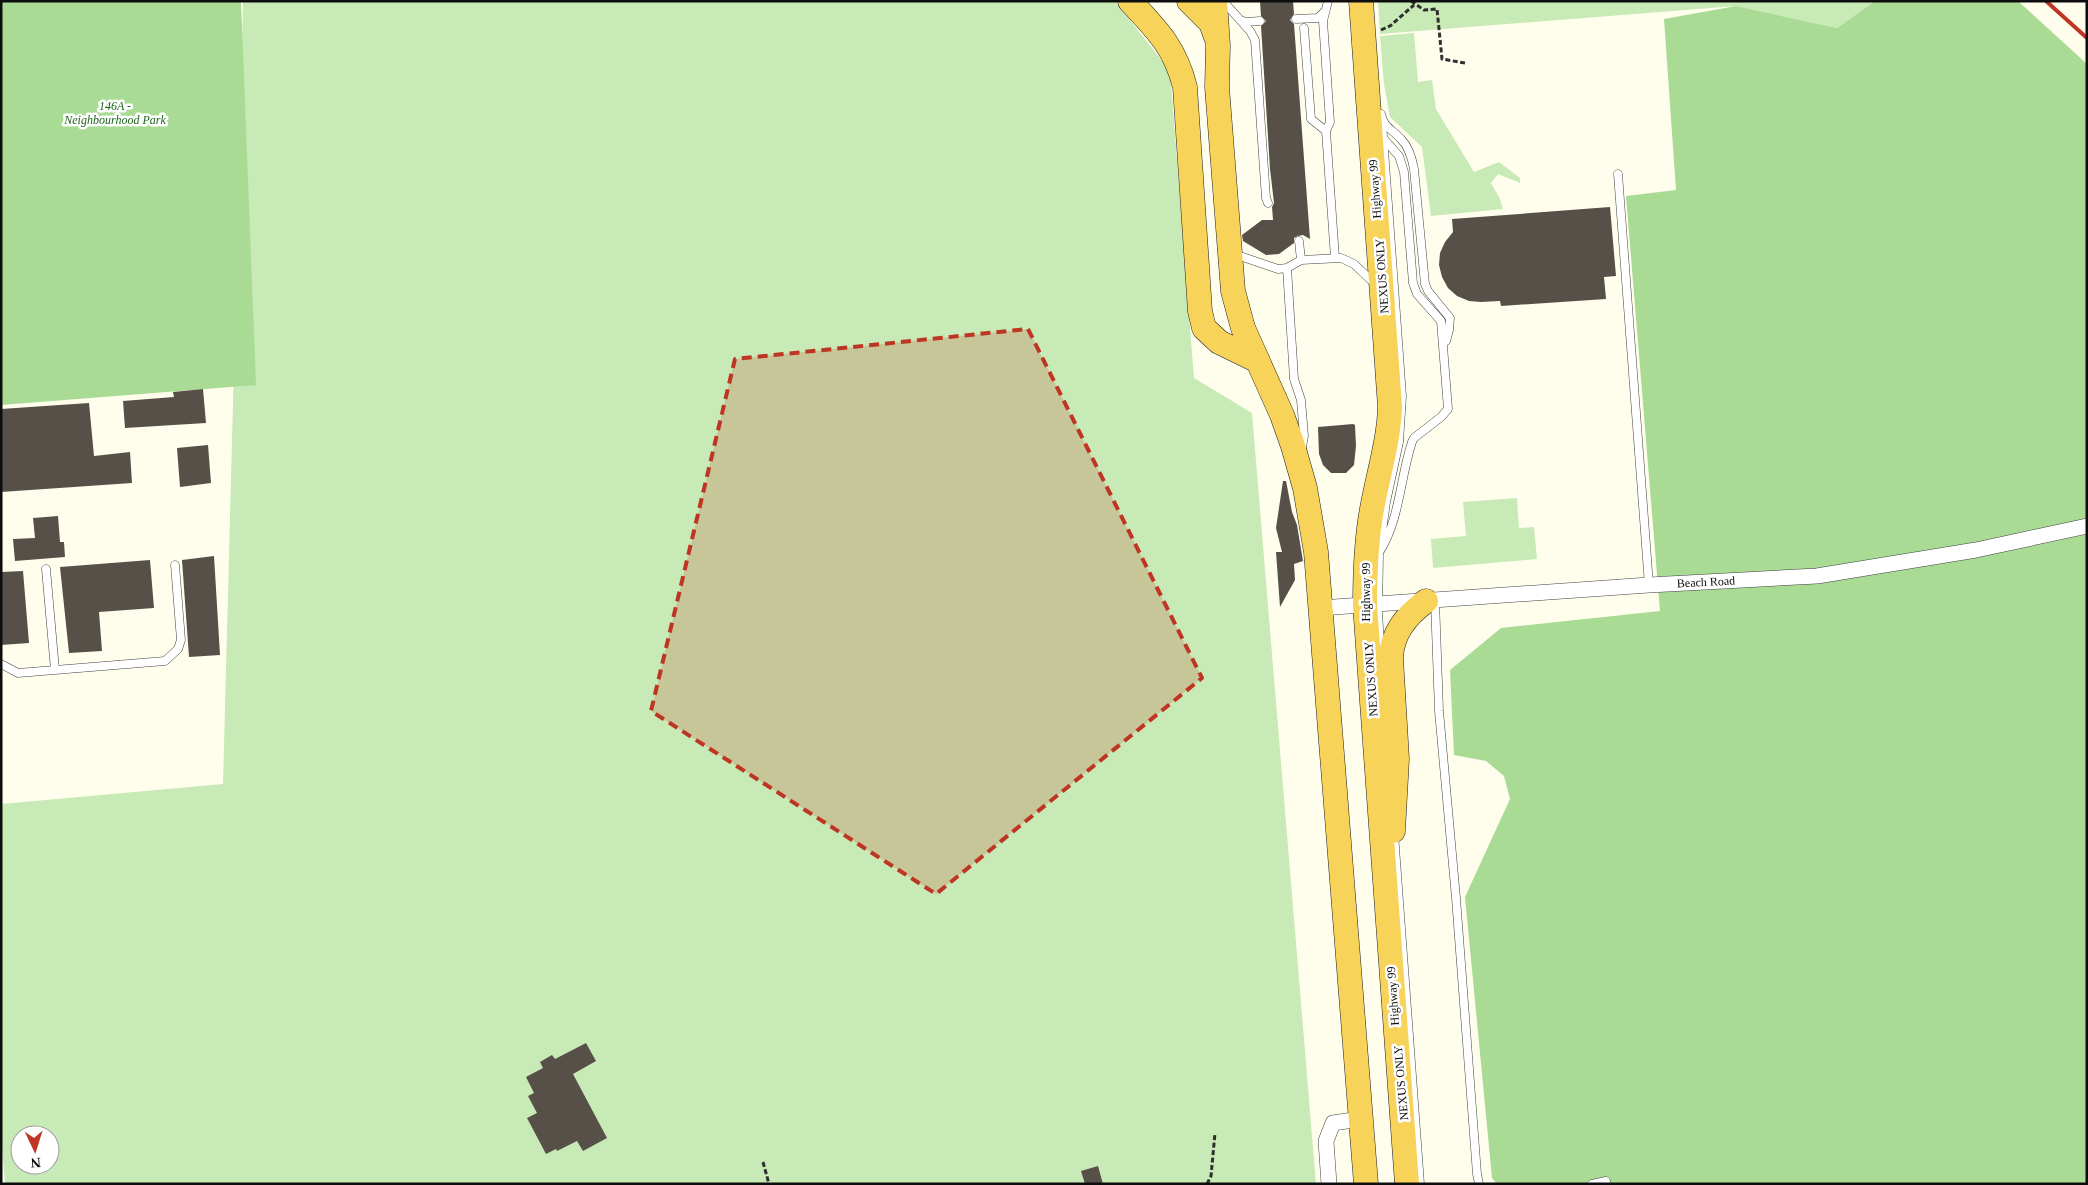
<svg xmlns="http://www.w3.org/2000/svg" width="2088" height="1185" font-family="Georgia,serif">
<style>
.green{fill:#c8eab6;fill-rule:evenodd}
.forest{fill:#a9db95}
.building{fill:#565049}
.lines{fill:none;stroke-linecap:round;stroke-linejoin:round}
.service-casing{stroke:#404040;stroke-width:9}
.minor-casing{stroke:#404040;stroke-width:16}
.trunk-casing{stroke:#1e1e1e;stroke-width:25}
.path{stroke:#2f2f2f;stroke-width:3;stroke-dasharray:5 2.5;stroke-linecap:butt}
.service{stroke:#fff;stroke-width:8}
.minor{stroke:#fff;stroke-width:15}
.trunk{stroke:#f8d35a;stroke-width:24}
.rail{stroke:#bf3523;stroke-width:4}
.marked{fill:#bf3523;fill-opacity:0.2;stroke:#bf3523;stroke-width:4;stroke-dasharray:10 6;stroke-linejoin:round}
.labels{text-anchor:middle;dominant-baseline:central;stroke-width:5;stroke-linejoin:round;paint-order:stroke}
.park-label{font-size:12px;font-style:italic;fill:#1f651c;stroke:#fff}
.street-label{font-size:12px;fill:#0d0d0d;stroke:#fff}
</style>
<rect width="100%" height="100%" fill="#fffeed"/>
<path class="green" d="M1,1l240,97 2,-97h872l55,70 24,307 58,35 64,771h-1311l-4,-53v-327l222,-20 16,-611zM20,1135h30v30h-30z
M1378,1h497l-38,27 -101,-22 -356,28z
M1414,33l4,49 14,-2 4,29 38,63 25,-10 21,16v5l-22,-9 -7,9 9,16 3,10 -72,7 -9,-69 -32,-30 -6,-33 -4,-48z
M1517,498l2,30 15,-1 3,32 -104,9 -2,-29 35,-3 -3,-34z"/>
<path class="forest" d="M1,1h240l15,384 -255,20z
M1875,1h143l69,63v1120h-590l-5,-6 -27,-281 45,-98 -6,-23 -18,-15 -32,-6 -4,-85 51,-42 159,-17 -34,-415 50,-6 -12,-171 72,-13 101,22z"/>
<path class="building" d="M1260,1h33l1,13 -4,6 4,4 16,215 -7,-4 -5,1 -4,2v5l-15,11 -13,1 -23,-14 -1,-6 20,-15h11l-1,-13 2,-4 -4,-34 -9,-143 5,-5 -5,-5z
M1610,207l6,69 -12,1 2,22 -105,7 -1,-5 -19,1 -12,-1 -12,-5 -9,-8 -6,-11 -3,-12 1,-12 5,-11 8,-10 -1,-13z
M203,389l3,34 -81,5 -2,-27 51,-4 -1,-5z
M89,403l5,53 36,-4 2,31 -131,9v-83z
M1353,424l2,1 1,21 -2,19 -8,8h-15l-8,-8 -4,-11 -1,-27z
M208,445l3,38 -31,4 -3,-39z
M1283,481h3l6,31 5,13 6,36 -9,3 1,16 -15,27 -4,-55h6l-6,-24z
M58,516l2,26h4l1,15 -50,4 -2,-22 22,-1 -2,-20z
M214,556l6,99 -31,2 -7,-97z
M150,560l4,48 -55,4 3,39 -33,2 -9,-86z
M23,571l6,72 -28,2v-73z
M586,1043l10,18 -23,13 34,64 -24,13 -6,-10 -20,10 -1,-2 -10,5 -19,-36 10,-5 -9,-17 6,-3 -8,-16 17,-9 -3,-6 12,-7 3,4z
M1098,1166l5,18h-18l-4,-13z"/>
<g class="lines">
<g class="service-casing">
<path id="service" d="M1223,1l27,30 5,9 11,158 2,5
M1328,1l-5,20 7,101 -4,9 9,127
M1296,19l22,-1 6,-6
M1240,20l6,2 14,-1
M1304,28l7,91 15,12
M1381,114c3,14 11,15 20,25 8,8 11,19 13,30l11,115 3,7 22,27 -1,12 -3,11
M1618,174l31,411
M1299,241l2,19
M1234,254l44,15 9,-1 14,-8 40,-2 13,6 20,19
M1287,268l7,111 7,21 3,36 -2,11
M1380,551c20,-32 20,-73 32,-109l2,-4 27,-21 7,-8 -7,-88 -24,-27 -4,-11 -9,-111 -5,-16 -17,-19
M46,569l9,101
M1435,601l4,110 17,187 21,276 2,10
M1381,656l-3,-42 1,-61 7,-51 13,-60 3,-46 -20,-273
M1,664l17,9 147,-12 13,-12 3,-9 -6,-75
M1394,834l26,350
M1592,1184l14,-3"/>
</g>
<g class="minor-casing">
<path id="minor" d="M1320,608l329,-23 168,-9 159,-26 111,-24
M1329,1184l-3,-43 7,-18 27,-4"/>
</g>
<g class="trunk-casing">
<path id="trunk" d="M1130,1c27,29 45,46 55,86l15,224 4,17 15,14 39,19
M1189,1l22,22 5,14
M1215,1l3,44 -1,42 16,204 10,37 39,87 11,31 12,42 11,64 50,632
M1361,1l29,406c-1,34 -12,68 -18,102 -6,32 -7,63 -7,96l42,579
M1393,831l4,-72 -6,-101c1,-25 15,-42 35,-57"/>
</g>
<path class="path" d="M1411,1l13,9 13,-1 5,50 23,4
M1381,30l9,-4 24,-21
M763,1162l6,22
M1207,1184l4,-8 4,-43"/>
<use href="#service" class="service"/>
<use href="#minor" class="minor"/>
<use href="#trunk" class="trunk"/>
<path class="rail" d="M2046,1l41,37"/>
</g>
<path class="marked" d="M1028,329l174,349 -266,216 -285,-183 84,-352z"/>
<g class="labels">
<g class="park-label">
<text x="115" y="106">146A -<tspan x="115" dy="14">Neighbourhood Park</tspan></text>
</g>
<g class="street-label">
<text transform="translate(1375 189) rotate(-94)">Highway 99</text>
<text transform="translate(1382 276) rotate(-94)">NEXUS ONLY</text>
<text transform="translate(1706 582) rotate(-3)">Beach Road</text>
<text transform="translate(1366 592) rotate(-90)">Highway 99</text>
<text transform="translate(1371 679) rotate(-94)">NEXUS ONLY</text>
<text transform="translate(1393 996) rotate(-94)">Highway 99</text>
<text transform="translate(1401 1083) rotate(-95)">NEXUS ONLY</text>
</g>
</g>
<rect width="2088" height="1185" fill="none" stroke="#0d0d0d" stroke-width="5"/>
<g transform="translate(35 1150) rotate(176)"><circle r="24" fill="#ffffff" stroke="#9e9e9e"/>
<path d="M0-4L9 19L0 12L-9 19Z" fill="#bf3523"/>
<text y="-8" font-size="14" font-weight="bold" text-anchor="middle" fill="#0d0d0d">N</text>
</g>
</svg>
